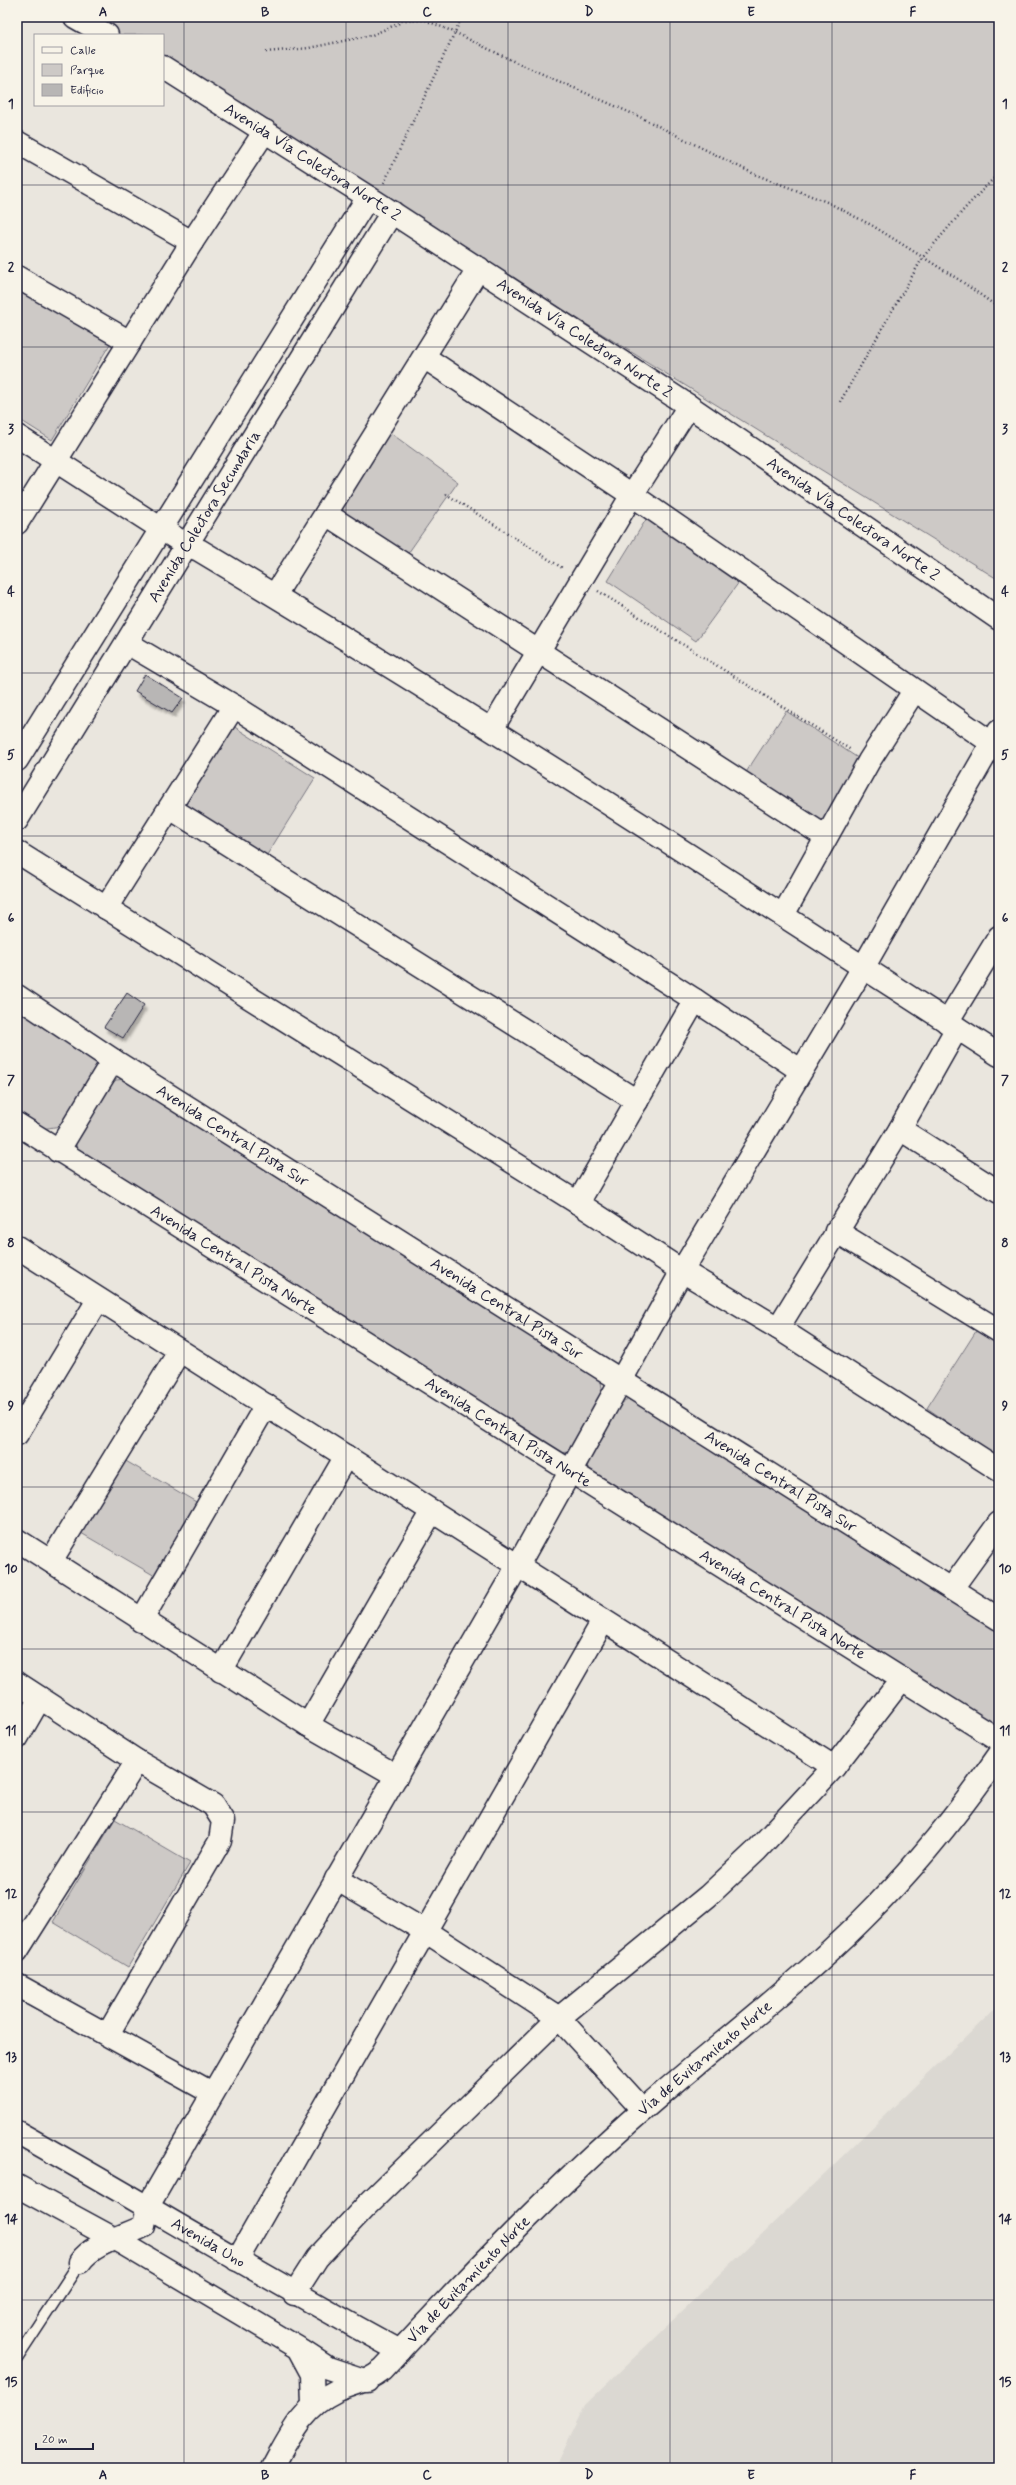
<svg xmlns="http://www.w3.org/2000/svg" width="1016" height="2485" font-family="Mynerve,sans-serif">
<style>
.built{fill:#dbd8d2}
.green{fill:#cdc9c6;stroke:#787680}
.building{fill:#b8b6b5;stroke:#22223b;filter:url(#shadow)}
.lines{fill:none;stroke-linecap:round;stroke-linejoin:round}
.service-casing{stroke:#22223b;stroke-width:14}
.minor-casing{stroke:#22223b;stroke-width:25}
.tertiary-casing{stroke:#22223b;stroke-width:25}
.path{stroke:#22223b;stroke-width:2.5;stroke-dasharray:1 3;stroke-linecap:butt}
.service{stroke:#f7f3e8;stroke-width:11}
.minor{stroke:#f7f3e8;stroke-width:22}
.tertiary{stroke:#f7f3e8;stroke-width:22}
.grid{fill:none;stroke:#22223b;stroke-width:1;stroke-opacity:0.55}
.labels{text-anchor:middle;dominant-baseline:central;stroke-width:3.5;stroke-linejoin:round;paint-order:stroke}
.street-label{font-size:16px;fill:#22223b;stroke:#f7f3e8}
.neatline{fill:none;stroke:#22223b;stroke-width:1.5}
.grid-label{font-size:13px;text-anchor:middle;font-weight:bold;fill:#22223b}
</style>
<defs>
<filter id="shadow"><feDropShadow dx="2.5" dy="4.5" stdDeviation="1" flood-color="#0004"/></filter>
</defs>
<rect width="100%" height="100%" fill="#eae6de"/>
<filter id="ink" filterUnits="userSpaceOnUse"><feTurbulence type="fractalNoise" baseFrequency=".025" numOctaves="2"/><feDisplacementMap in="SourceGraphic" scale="8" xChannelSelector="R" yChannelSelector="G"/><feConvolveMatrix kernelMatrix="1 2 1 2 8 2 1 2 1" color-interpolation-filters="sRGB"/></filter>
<g filter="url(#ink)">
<path class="built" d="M999,2005v463h-445l31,-63z"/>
<path class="green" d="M79,17h920v563l-613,-380 -223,-132v-33h-54z
M17,290l93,54 -58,96 -35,-22z
M385,429l73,53 -54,77 -72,-45z
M650,513l92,65 -46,63 -88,-60z
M786,711l78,51 -40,67 -81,-52z
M233,726l82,52 -50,80 -85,-51z
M17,1008l76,48 4,9 -2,7 -34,54 -20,3 -24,-16z
M127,1079l473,297 3,18 -30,54 -5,4 -8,1 -480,-300 -5,-10 33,-58 8,-5z
M978,1328l21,13v117l-72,-50z
M628,1400h10l361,230v97l-405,-251 -7,-7 2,-11 26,-52z
M124,1460l74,43 -43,73 -74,-43z
M115,1819l75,44 -62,104 -75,-45z"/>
<path class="building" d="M145,674l38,24 -11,15 -37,-22z
M127,993l17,12 -21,33 -19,-11z"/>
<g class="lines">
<g class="service-casing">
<path id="service" d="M17,2358l63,-96"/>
</g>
<g class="minor-casing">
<g id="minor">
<path d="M75,17l32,18"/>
<path id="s1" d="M163,67l213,135 313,204 310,213"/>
<path d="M17,142l175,100"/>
<path d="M17,277l113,65"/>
<path d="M424,357l208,138 367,253"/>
<path d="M17,436l171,110 11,4c271,162 535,334 800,505"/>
<path d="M326,514l500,323"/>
<path d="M17,523l175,-281 73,-111"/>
<path d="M275,595l204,-327"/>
<path d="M127,643l107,63 461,294 105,70"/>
<path d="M492,729l140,-234 57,-89"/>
<path d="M170,808l467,293"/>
<path d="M17,852l561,351 104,68 96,57 221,142"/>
<path d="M106,908l128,-202"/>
<path d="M783,915l86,-154 45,-70"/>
<path d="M947,1022l52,-85"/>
<path d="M900,1129l99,63"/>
<path d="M578,1203l117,-203"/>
<path d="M836,1231l163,100"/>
<path d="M17,1247l817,520"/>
<path d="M778,1328l122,-199 57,-101"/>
<path d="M17,1434l81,-134"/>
<path d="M17,1540l291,185 89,51"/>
<path d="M51,1561l128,-209"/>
<path d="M952,1588l47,-65"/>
<path d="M141,1621l125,-216"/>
<path d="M221,1671l125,-215"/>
<path d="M17,1683l120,78 76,44 10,16 -3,20 -112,193"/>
<path d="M308,1725l124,-214"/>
<path d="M17,1738l23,-40"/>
<path d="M336,1879l89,52 134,87 84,92"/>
<path d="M17,1951l120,-190"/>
<path d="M17,1985l195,108"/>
<path id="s2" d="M17,2132c128,72 253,149 383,219"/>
<path d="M17,2186l105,57 176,105 14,26 1,32"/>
<path d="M237,2260l366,-639"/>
<path d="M80,2262c13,-19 43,-25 64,-36l4,-20 369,-639 165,-296 182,-305 135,-235"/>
<path d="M294,2294l23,-36 48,-51 194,-189 149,-122 48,-45 78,-84 68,-88"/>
<path d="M302,2351l26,17 39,13"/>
<path id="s3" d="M272,2468c17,-31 30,-61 64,-77 19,-8 30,-9 47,-22 82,-88 170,-181 261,-260 72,-63 150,-121 218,-189 51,-50 96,-106 137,-165"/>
</g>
</g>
<g class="tertiary-casing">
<g id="tertiary">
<path d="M17,760l351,-563"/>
<path id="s4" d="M17,820l375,-608"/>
<path id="s5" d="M17,996l96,64 886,559"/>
<path id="s6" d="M17,1124l982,616"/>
<path d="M58,1151l55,-91"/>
</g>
</g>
<path class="path" d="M266,52l43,-4 63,-13 32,-14 21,-1 29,12 59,29 127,56 114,57 73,28 46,24 88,55 38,27
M384,183l78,-166
M840,402l83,-145 44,-51 32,-33
M446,494l118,75
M598,591l253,159"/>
<use href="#service" class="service"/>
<use href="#minor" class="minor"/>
<use href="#tertiary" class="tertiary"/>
</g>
</g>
<path class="grid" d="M184,17v2451M346,17v2451M508,17v2451M670,17v2451M832,17v2451M17,185h982M17,347h982M17,510h982M17,673h982M17,836h982M17,998h982M17,1161h982M17,1324h982M17,1487h982M17,1649h982M17,1812h982M17,1975h982M17,2138h982M17,2300h982"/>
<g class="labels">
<g class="street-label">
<text stroke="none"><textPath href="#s1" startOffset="177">Avenida Vía Colectora Norte 2</textPath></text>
<text stroke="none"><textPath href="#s1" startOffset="501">Avenida Vía Colectora Norte 2</textPath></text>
<text stroke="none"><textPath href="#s4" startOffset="357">Avenida Colectora Secundaria</textPath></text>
<text stroke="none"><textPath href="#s1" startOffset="825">Avenida Vía Colectora Norte 2</textPath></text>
<text stroke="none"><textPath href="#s5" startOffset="257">Avenida Central Pista Sur</textPath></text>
<text stroke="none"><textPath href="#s6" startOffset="256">Avenida Central Pista Norte</textPath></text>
<text stroke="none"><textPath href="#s5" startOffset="581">Avenida Central Pista Sur</textPath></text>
<text stroke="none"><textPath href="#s6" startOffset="580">Avenida Central Pista Norte</textPath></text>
<text stroke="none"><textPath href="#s5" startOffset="905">Avenida Central Pista Sur</textPath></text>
<text stroke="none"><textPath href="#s6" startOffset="904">Avenida Central Pista Norte</textPath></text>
<text stroke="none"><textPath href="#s3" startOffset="602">Vía de Evitamiento Norte</textPath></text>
<text stroke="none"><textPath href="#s2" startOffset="221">Avenida Uno</textPath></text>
<text stroke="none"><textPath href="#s3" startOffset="278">Vía de Evitamiento Norte</textPath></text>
</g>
</g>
<rect width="1016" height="2485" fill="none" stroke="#f7f3e8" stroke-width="44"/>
<rect x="34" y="34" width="130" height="72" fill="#f7f3e8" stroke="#a29fa3"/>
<rect x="42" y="47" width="20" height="6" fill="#f7f3e8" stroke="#a29fa3"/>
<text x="70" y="54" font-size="12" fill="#22223b">Calle</text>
<rect x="42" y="64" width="20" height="12" fill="#cdc9c6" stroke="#a29fa3"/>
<text x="70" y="74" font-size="12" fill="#22223b">Parque</text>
<rect x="42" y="84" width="20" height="12" fill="#b8b6b5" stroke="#a29fa3"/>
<text x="70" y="94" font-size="12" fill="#22223b">Edificio</text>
<path d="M36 2443v6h57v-6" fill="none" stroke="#22223b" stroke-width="2"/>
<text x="42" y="2443" font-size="12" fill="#22223b" stroke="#f7f3e8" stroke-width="3" paint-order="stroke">20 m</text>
<rect x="22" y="22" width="972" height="2441" class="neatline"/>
<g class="grid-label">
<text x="103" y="16">A</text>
<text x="265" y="16">B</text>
<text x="427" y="16">C</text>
<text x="589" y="16">D</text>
<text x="751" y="16">E</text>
<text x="913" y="16">F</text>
<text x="11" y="108">1</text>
<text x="1005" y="108">1</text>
<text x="11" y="271">2</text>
<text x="1005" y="271">2</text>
<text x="11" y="433">3</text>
<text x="1005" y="433">3</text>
<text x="11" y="596">4</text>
<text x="1005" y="596">4</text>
<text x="11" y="759">5</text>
<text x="1005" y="759">5</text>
<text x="11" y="922">6</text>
<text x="1005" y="922">6</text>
<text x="11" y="1084">7</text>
<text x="1005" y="1084">7</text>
<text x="11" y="1247">8</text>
<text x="1005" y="1247">8</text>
<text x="11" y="1410">9</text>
<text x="1005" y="1410">9</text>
<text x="11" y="1573">10</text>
<text x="1005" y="1573">10</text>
<text x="11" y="1735">11</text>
<text x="1005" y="1735">11</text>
<text x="11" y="1898">12</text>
<text x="1005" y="1898">12</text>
<text x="11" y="2061">13</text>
<text x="1005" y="2061">13</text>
<text x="11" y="2223">14</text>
<text x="1005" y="2223">14</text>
<text x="11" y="2386">15</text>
<text x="1005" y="2386">15</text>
<text x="103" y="2479">A</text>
<text x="265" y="2479">B</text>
<text x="427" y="2479">C</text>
<text x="589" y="2479">D</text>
<text x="751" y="2479">E</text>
<text x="913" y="2479">F</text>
</g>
</svg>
